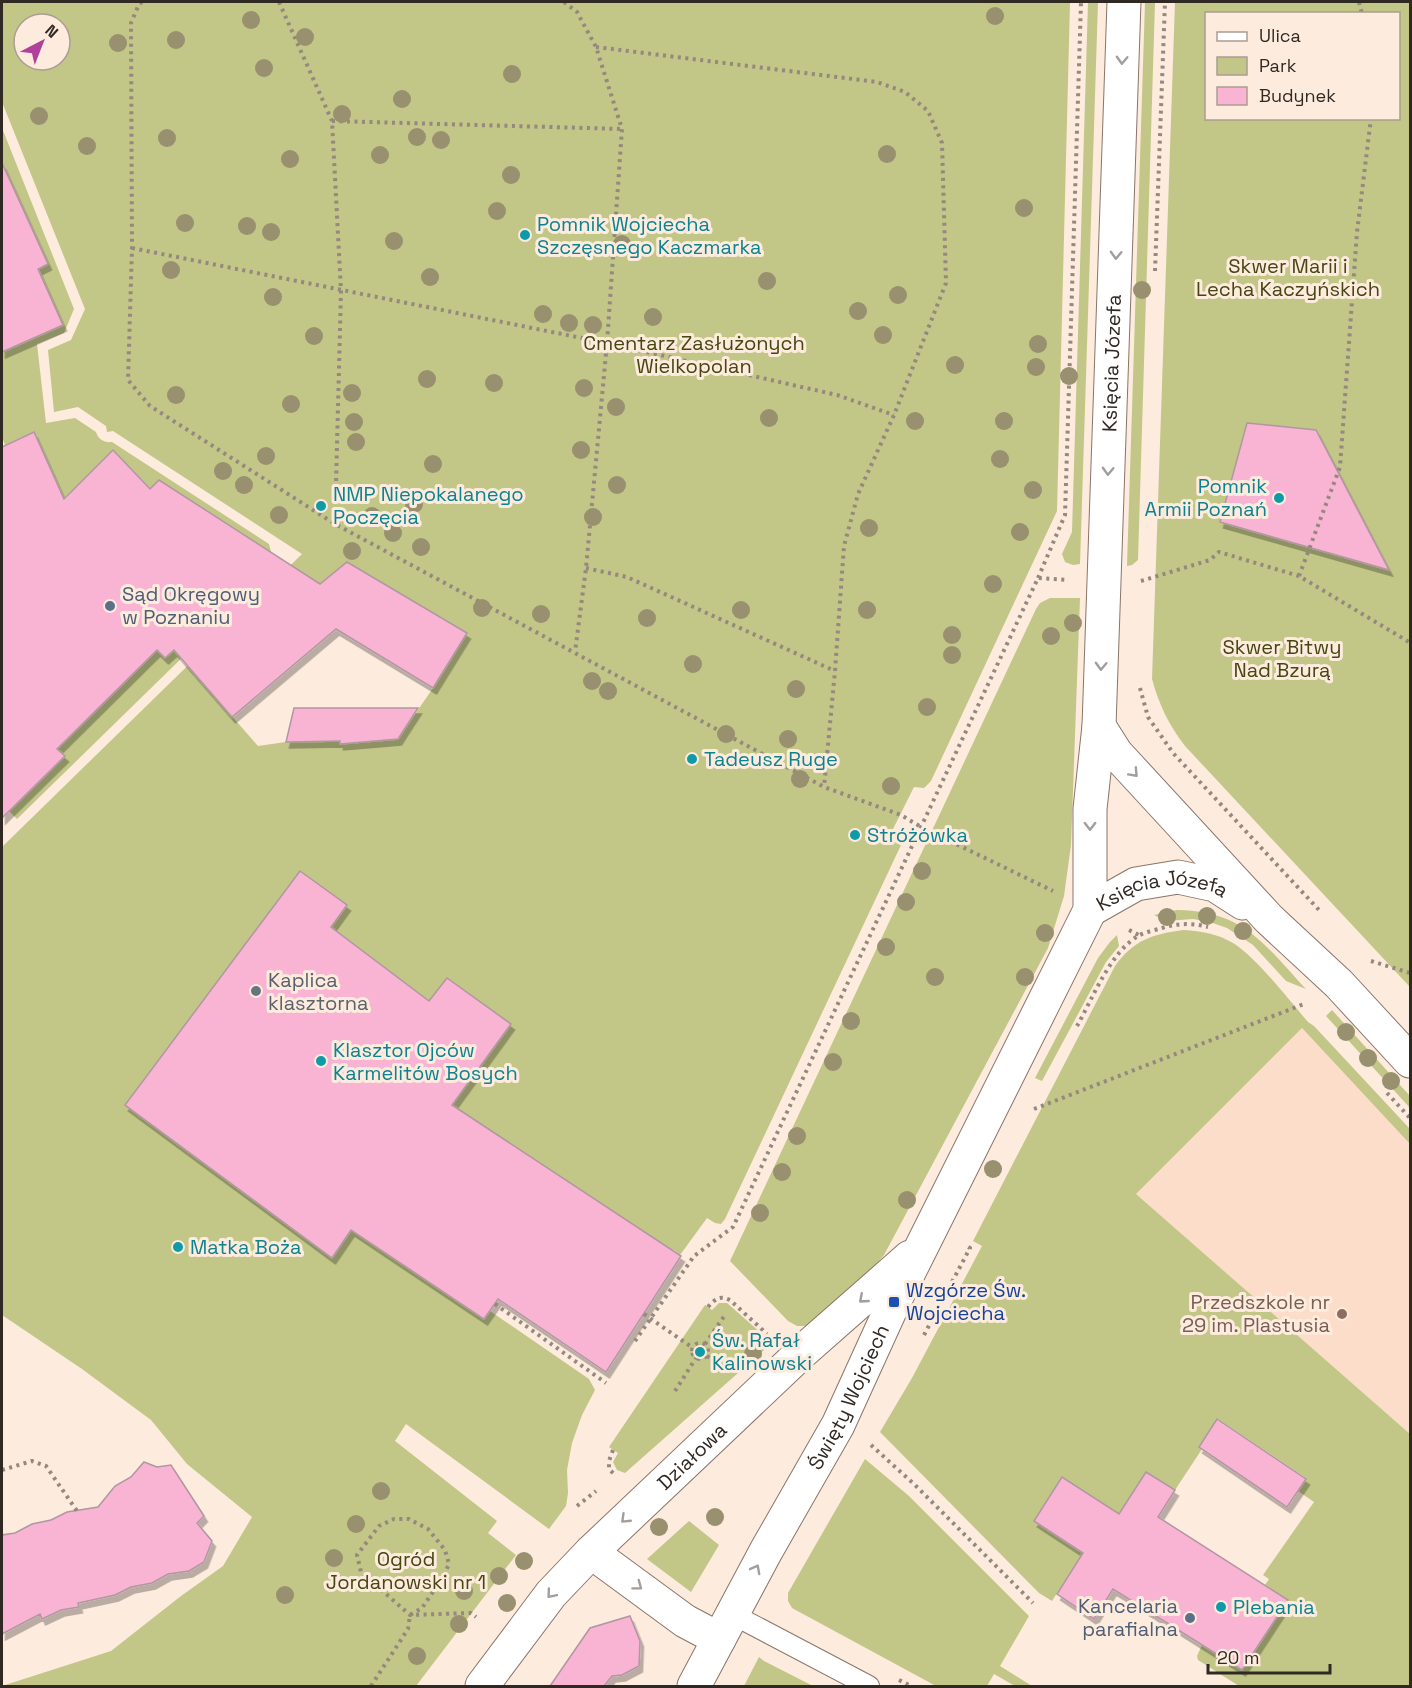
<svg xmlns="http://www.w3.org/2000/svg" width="1412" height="1688" font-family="'Space Grotesk',sans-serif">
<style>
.built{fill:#fbddc9}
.green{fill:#c2c687;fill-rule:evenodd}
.building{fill:#f9b4d3;stroke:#b097a2;stroke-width:1.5;filter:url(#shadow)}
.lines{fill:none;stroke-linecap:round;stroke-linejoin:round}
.service-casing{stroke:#8a7568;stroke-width:22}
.minor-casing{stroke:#8a7568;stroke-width:35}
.path{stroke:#95887f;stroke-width:4;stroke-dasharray:3 4.5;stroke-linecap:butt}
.service{stroke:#fff;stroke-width:20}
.minor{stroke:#fff;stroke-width:33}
.tree{fill:#98906e}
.oneway{stroke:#a29e9c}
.culture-dot{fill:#0f9aa8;stroke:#fdebde;stroke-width:2}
.service-dot{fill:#5c6f8a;stroke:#fdebde;stroke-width:2}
.worship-dot{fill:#6b7280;stroke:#fdebde;stroke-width:2}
.transit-dot{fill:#1a4fb4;stroke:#fdebde;stroke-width:2}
.education-dot{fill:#8d6e63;stroke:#fdebde;stroke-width:2}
.labels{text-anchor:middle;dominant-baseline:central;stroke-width:6;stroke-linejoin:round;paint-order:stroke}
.culture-label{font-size:20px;fill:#0d838f;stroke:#fdebde;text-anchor:start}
.park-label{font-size:20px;fill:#454612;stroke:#fdebde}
.street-label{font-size:20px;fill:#302822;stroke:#fdebde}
.service-label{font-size:20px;fill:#4e5e75;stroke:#fdebde;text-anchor:start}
.worship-label{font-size:20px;fill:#5b616d;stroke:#fdebde;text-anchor:start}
.transit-label{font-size:20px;fill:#164399;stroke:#fdebde;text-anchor:start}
.education-label{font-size:20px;fill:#785e54;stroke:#fdebde;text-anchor:end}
</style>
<defs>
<filter id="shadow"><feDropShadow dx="3.5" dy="6" stdDeviation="0" flood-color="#0004"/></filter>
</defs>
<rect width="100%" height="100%" fill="#fdebde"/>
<path class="built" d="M1302,1028l108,116v290l-274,-240z"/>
<path class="green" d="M2,2h1068l-13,509 -126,270 -7,7 -10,-1 -26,52 13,6 -176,374 -4,5 -6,-1 -8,-5 -27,37 -6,-5 -322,-20 132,89 6,-8 99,68 6,11 -13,25 -10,28 -5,27 1,23 -2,13 -17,23 -143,-105 -11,17 102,80 -9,12 28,22 -100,131h-414l109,-35 70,-55 42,-30 29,-49 -65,-53 -36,-44 -69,-51 -80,-54v-468l300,-293 -189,-123 -6,1 -1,-6 -28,-19 -24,5 -6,-62 23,-10 14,-31 -83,-207zM24,24h36v36h-36zM347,562l120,71 -34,55 -35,51 -57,5 -1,-3 -54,1 -28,4 -56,-64z
M1088,2h10l-18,562 -7,1 -8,-3 -3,-8 10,-22z
M1145,2h10l-17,558 -6,5 -5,1z
M1175,2h235v985l-225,-241c-16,-21 -26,-41 -33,-67zM1206,14h192v104h-192z
M2,128l72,181 -10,24 -27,11 9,79 29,-5 21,14c2,7 8,11 16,10l157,102 6,23 -258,252 -8,-8 56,-55 -8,-7 100,-99 8,8 107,-104 -101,-44 -58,-59 -51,49 -29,-68 -28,13 -3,-8v-85l61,-27 -25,-56 9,-5 -35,-52 -10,-24z
M1050,598h30l-9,247 -7,51 -16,52 -164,307 -32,38 -45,33h-10l-9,-5 -58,-60 306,-652 4,-6z
M1177,910c67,1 87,34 129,79l-20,-8 -33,-36 -26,-17 -17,-6 -17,-3 -27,2 -12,-6z
M1184,930c17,1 34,4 49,13 24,15 56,57 75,79l6,4 96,103v15l-108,-116 -166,166 274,240v252h-171l-41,-26 -1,-4 5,-11 40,25 46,-70 -23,-15 4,-6 -6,-4 51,-73 -16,-11 8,-13 -88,-59 -19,28 3,2 -27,41 -29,-18 -27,42 -57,-37 -28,44 49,32 -31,48 -13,-8 -159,-161 32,-54 70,-132 -9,-5 142,-275c19,-26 37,-32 69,-36z
M1117,935l2,11 -13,16 -64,119 -7,-3 63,-120 12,-16z
M1332,1010l78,86v12l-84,-92z
M719,1303h8l34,30 5,8 -2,9 -139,123 -8,-3 -4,-8 5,-9 -9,-6 96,-142 7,5z
M865,1459l44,37 120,120 -29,50 32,20h-17l-21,-12 -7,12h-51l-144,-78 -4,-7v-8z
M689,1521l30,24 -28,47 -44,-33z
M759,1657l5,4 49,25h-69z"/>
<path class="building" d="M2,163l46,101 -10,5 25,56 -61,27z
M1247,423l69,7 73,140 -169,-48z
M34,432l30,67 49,-49 37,39 9,-9 161,104 27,-22 120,71 -34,55 -97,-59 -104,88 -58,-67 -9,8 -8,-8 -100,99 8,7 -63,62v-371z
M294,708h124l-20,31 -58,5v-3l-54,1z
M300,871l47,34 -16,22 98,74 18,-23 64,46 -59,81 229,151 -75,116 -108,-73 -14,20 -133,-89 -19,28 -207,-153z
M1217,1419l89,60 -19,28 -88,-60z
M144,1462l13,5 14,-2 33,51 -7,7 15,18 -8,21 -15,9 -21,3 -16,9 -21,4 -16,8 -37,8 1,4 -18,3 -19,9 -2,-5 -38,20v-99l13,-2 17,-9 19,-4 16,-8 31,-5 17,-21 16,-9z
M1146,1472l29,18 -17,27 130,83 -46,70 -129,-81 -19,30 -37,-25 26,-41 -49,-32 28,-44 57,37z
M630,1616l10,25 -1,25 -17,9 -10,1 -8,10h-54l40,-58z"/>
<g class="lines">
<g class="service-casing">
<path id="service" d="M732,1614l137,72"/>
</g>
<g class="minor-casing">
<g id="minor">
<path d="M1099,726l17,27 153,166 70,65 71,77"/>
<path id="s1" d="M1090,910l46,-26 42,-7 37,8 28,18"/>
<path d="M591,1552l94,69 34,18"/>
<path id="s2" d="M482,1686l69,-92 40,-42 211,-200 108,-95"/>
<path id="s3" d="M694,1686l72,-135 72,-126 56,-123 196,-392v-101l9,-83 25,-724"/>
</g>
</g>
<path class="path" d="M142,2l-3,2 -8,19 1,225 -4,132 22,26 185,118 489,263 77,28 20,12 132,64
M279,2l53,119 9,170 -6,232
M564,2l13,10 19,35 26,82 -15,214 -21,225 -11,84
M1359,2l3,12
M596,47l281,35 28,10 23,19 14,32 4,140 -52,132 -36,79 -14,52 -9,125 -11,116
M332,121l290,8
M132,248l475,95 230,52 57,20
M1155,271l10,-269
M586,568l41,9 208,94
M1299,576l41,-109 17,-235 14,-114
M1038,578l27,-63 16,-513
M1141,581l69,-21 9,-8 80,24 110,66
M1140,688l8,29 25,36 147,158
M1129,930l10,5
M1371,961l39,12
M1077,1026c16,-28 34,-76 63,-91 6,-3 15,-5 22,-7 15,-5 31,-5 46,-1
M1387,1093l23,25
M1034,1109l270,-105
M495,1304l111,79
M708,1307c7,-8 12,-12 22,-7l37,34
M644,1314l49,34
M924,1335l46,-87 -5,-3
M635,1341l59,-85 39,-29 305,-649 30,2
M692 1351a8 8 0 1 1 16 0a8 8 0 1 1-16 0Z
M705,1344l20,-29
M707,1356l22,14
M675,1391l21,-33
M871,1445l44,40 118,118
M613,1450l-4,11v8l7,7
M2,1470l30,-9 14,5 31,45
M577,1506l19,-15
M899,1680l12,6
M371,1686l37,-57 2,-14 12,-7 21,-31 6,-13 -4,-14 -17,-21 -19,-10h-15l-15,7 -22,29 4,17 49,43 61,-2 5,4"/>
<use href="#service" class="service"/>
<use href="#minor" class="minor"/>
</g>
<g class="tree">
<circle cx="995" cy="16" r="9"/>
<circle cx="251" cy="20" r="9"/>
<circle cx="305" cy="37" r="9"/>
<circle cx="176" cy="40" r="9"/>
<circle cx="118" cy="43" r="9"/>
<circle cx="264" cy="68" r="9"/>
<circle cx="512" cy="74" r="9"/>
<circle cx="402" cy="99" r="9"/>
<circle cx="342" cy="114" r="9"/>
<circle cx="39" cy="116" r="9"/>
<circle cx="417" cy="137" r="9"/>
<circle cx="167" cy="138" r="9"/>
<circle cx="441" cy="140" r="9"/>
<circle cx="87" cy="146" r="9"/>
<circle cx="887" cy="154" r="9"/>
<circle cx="380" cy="155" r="9"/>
<circle cx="290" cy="159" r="9"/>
<circle cx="511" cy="175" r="9"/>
<circle cx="1024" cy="208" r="9"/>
<circle cx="497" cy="211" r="9"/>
<circle cx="185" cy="223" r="9"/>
<circle cx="247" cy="226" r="9"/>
<circle cx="271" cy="232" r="9"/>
<circle cx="394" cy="241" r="9"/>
<circle cx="622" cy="244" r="9"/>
<circle cx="171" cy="270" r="9"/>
<circle cx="430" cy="277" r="9"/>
<circle cx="767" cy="281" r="9"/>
<circle cx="1142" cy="290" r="9"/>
<circle cx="898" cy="295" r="9"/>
<circle cx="273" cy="297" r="9"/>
<circle cx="858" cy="311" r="9"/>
<circle cx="543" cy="314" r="9"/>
<circle cx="653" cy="317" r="9"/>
<circle cx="569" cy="323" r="9"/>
<circle cx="593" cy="325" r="9"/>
<circle cx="883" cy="335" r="9"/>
<circle cx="314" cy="336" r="9"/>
<circle cx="1038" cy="344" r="9"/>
<circle cx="955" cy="365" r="9"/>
<circle cx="1036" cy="367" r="9"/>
<circle cx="1069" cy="376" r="9"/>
<circle cx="427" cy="379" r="9"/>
<circle cx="494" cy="383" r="9"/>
<circle cx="584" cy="388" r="9"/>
<circle cx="352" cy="393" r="9"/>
<circle cx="176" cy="395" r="9"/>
<circle cx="291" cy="404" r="9"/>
<circle cx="616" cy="407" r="9"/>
<circle cx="769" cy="418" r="9"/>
<circle cx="915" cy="421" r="9"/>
<circle cx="1004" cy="421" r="9"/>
<circle cx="354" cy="422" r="9"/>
<circle cx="356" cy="442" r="9"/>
<circle cx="581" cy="450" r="9"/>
<circle cx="266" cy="456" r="9"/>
<circle cx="1000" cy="459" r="9"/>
<circle cx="433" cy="464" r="9"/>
<circle cx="223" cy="471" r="9"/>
<circle cx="244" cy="485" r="9"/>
<circle cx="617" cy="485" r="9"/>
<circle cx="1033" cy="490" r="9"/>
<circle cx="414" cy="504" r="9"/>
<circle cx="279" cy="515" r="9"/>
<circle cx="372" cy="516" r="9"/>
<circle cx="593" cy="517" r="9"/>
<circle cx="869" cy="528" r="9"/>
<circle cx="1020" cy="532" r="9"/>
<circle cx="393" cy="533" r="9"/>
<circle cx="421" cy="547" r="9"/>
<circle cx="352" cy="551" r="9"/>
<circle cx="993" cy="584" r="9"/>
<circle cx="482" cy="608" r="9"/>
<circle cx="741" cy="610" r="9"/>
<circle cx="867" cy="610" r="9"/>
<circle cx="541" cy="614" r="9"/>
<circle cx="647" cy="618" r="9"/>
<circle cx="1073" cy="623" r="9"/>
<circle cx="952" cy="635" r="9"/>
<circle cx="1051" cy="636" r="9"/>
<circle cx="952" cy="655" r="9"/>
<circle cx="693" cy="664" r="9"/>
<circle cx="592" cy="681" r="9"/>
<circle cx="796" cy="689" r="9"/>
<circle cx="608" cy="691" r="9"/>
<circle cx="927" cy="707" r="9"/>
<circle cx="726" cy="734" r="9"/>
<circle cx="788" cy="739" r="9"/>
<circle cx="800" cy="779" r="9"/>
<circle cx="891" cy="786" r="9"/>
<circle cx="922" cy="871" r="9"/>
<circle cx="906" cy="902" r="9"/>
<circle cx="1207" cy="916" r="9"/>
<circle cx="1167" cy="917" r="9"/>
<circle cx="1243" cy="931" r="9"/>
<circle cx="1045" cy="933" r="9"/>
<circle cx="886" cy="947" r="9"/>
<circle cx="935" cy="977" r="9"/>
<circle cx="1025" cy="977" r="9"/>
<circle cx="851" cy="1021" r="9"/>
<circle cx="1346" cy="1032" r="9"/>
<circle cx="1368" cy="1058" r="9"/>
<circle cx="833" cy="1062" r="9"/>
<circle cx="1391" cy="1081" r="9"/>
<circle cx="797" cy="1136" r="9"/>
<circle cx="993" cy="1169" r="9"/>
<circle cx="782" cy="1172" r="9"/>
<circle cx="907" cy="1200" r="9"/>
<circle cx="760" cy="1213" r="9"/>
<circle cx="753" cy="1354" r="9"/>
<circle cx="381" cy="1491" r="9"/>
<circle cx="715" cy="1517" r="9"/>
<circle cx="356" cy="1524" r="9"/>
<circle cx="659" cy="1527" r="9"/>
<circle cx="334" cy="1558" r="9"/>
<circle cx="524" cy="1561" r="9"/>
<circle cx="499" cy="1576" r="9"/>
<circle cx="464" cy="1591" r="9"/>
<circle cx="285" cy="1595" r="9"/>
<circle cx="507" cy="1603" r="9"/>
<circle cx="459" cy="1624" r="9"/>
<circle cx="417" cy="1656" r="9"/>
</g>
<defs><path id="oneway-chevron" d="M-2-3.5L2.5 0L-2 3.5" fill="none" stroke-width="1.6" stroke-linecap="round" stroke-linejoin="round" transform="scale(1.5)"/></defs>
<g class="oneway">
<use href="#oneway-chevron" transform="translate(1122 60) rotate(92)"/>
<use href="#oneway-chevron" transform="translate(1116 255) rotate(92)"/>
<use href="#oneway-chevron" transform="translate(1108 471) rotate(92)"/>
<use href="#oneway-chevron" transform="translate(1101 666) rotate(92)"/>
<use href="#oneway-chevron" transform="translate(1134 773) rotate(47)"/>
<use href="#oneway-chevron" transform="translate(1090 826) rotate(90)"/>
<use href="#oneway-chevron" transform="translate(863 1299) rotate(139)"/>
<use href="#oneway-chevron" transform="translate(625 1519) rotate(136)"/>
<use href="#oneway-chevron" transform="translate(756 1569) rotate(-62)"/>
<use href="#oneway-chevron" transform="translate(638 1586) rotate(37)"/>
<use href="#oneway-chevron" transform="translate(551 1594) rotate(130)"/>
</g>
<g class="culture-dot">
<circle cx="525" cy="235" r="6"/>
<circle cx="1279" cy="498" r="6"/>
<circle cx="321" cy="506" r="6"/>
<circle cx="692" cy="759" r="6"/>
<circle cx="855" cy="835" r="6"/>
<circle cx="321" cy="1061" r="6"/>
<circle cx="178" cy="1247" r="6"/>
<circle cx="700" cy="1352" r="6"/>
<circle cx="1221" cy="1607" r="6"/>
</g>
<g class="service-dot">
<circle cx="110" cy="606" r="6"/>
<circle cx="1190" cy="1618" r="6"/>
</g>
<circle class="worship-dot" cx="256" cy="991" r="6"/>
<rect class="transit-dot" x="888" y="1296" width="12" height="12" rx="3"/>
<circle class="education-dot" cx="1342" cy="1314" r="6"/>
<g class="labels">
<g class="culture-label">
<text x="537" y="224">Pomnik Wojciecha<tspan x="537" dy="23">Szczęsnego Kaczmarka</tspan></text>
<text x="1267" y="486" text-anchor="end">Pomnik<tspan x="1267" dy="23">Armii Poznań</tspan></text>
<text x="333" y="494">NMP Niepokalanego<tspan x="333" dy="23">Poczęcia</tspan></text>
<text x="704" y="759">Tadeusz Ruge</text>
<text x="867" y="835">Stróżówka</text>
<text x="333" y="1050">Klasztor Ojców<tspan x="333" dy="23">Karmelitów Bosych</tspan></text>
<text x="190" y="1247">Matka Boża</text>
<text x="712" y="1340">Św. Rafał<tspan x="712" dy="23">Kalinowski</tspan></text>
<text x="1233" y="1607">Plebania</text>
</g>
<g class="park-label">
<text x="1288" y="266">Skwer Marii i<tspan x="1288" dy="23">Lecha Kaczyńskich</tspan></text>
<text x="694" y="343">Cmentarz Zasłużonych<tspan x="694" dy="23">Wielkopolan</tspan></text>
<text x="1282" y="647">Skwer Bitwy<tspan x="1282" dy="23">Nad Bzurą</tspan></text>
<text x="406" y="1559">Ogród<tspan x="406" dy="23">Jordanowski nr 1</tspan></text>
</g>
<g class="street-label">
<text stroke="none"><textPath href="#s3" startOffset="1419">Księcia Józefa</textPath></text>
<text stroke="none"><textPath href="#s1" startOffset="78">Księcia Józefa</textPath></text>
<text stroke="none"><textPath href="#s3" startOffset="328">Święty Wojciech</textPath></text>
<text stroke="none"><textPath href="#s2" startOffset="312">Działowa</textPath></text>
</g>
<g class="service-label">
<text x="122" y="594">Sąd Okręgowy<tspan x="122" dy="23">w Poznaniu</tspan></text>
<text x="1178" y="1606" text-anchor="end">Kancelaria<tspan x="1178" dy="23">parafialna</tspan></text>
</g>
<g class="worship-label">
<text x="268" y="980">Kaplica<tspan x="268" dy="23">klasztorna</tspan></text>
</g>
<g class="transit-label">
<text x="906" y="1290">Wzgórze Św.<tspan x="906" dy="23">Wojciecha</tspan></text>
</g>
<g class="education-label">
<text x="1330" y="1302">Przedszkole nr<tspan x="1330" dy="23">29 im. Plastusia</tspan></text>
</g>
</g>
<rect width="1412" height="1688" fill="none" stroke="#302822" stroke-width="6"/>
<rect x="1205" y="12" width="195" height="108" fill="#fdebde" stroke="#ab9d93" stroke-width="1.5"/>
<rect x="1217" y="32" width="30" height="9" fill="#ffffff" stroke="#ab9d93" stroke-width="1.5"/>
<text x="1259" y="42" font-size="18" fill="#302822">Ulica</text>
<rect x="1217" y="57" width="30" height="18" fill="#c2c687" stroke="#ab9d93" stroke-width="1.5"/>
<text x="1259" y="72" font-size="18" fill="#302822">Park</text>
<rect x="1217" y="87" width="30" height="18" fill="#f9b4d3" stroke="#ab9d93" stroke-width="1.5"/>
<text x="1259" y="102" font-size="18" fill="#302822">Budynek</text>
<g transform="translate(42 42) rotate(42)"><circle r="28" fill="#fdebde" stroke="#ab9d93" stroke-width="1.5"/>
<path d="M0-4.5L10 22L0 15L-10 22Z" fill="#b1409c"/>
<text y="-9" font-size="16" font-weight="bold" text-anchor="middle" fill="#302822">N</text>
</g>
<path d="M1208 1664v9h122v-9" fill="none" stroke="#302822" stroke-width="3"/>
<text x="1217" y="1664" font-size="18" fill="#302822" stroke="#fdebde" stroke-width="4.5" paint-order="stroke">20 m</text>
</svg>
